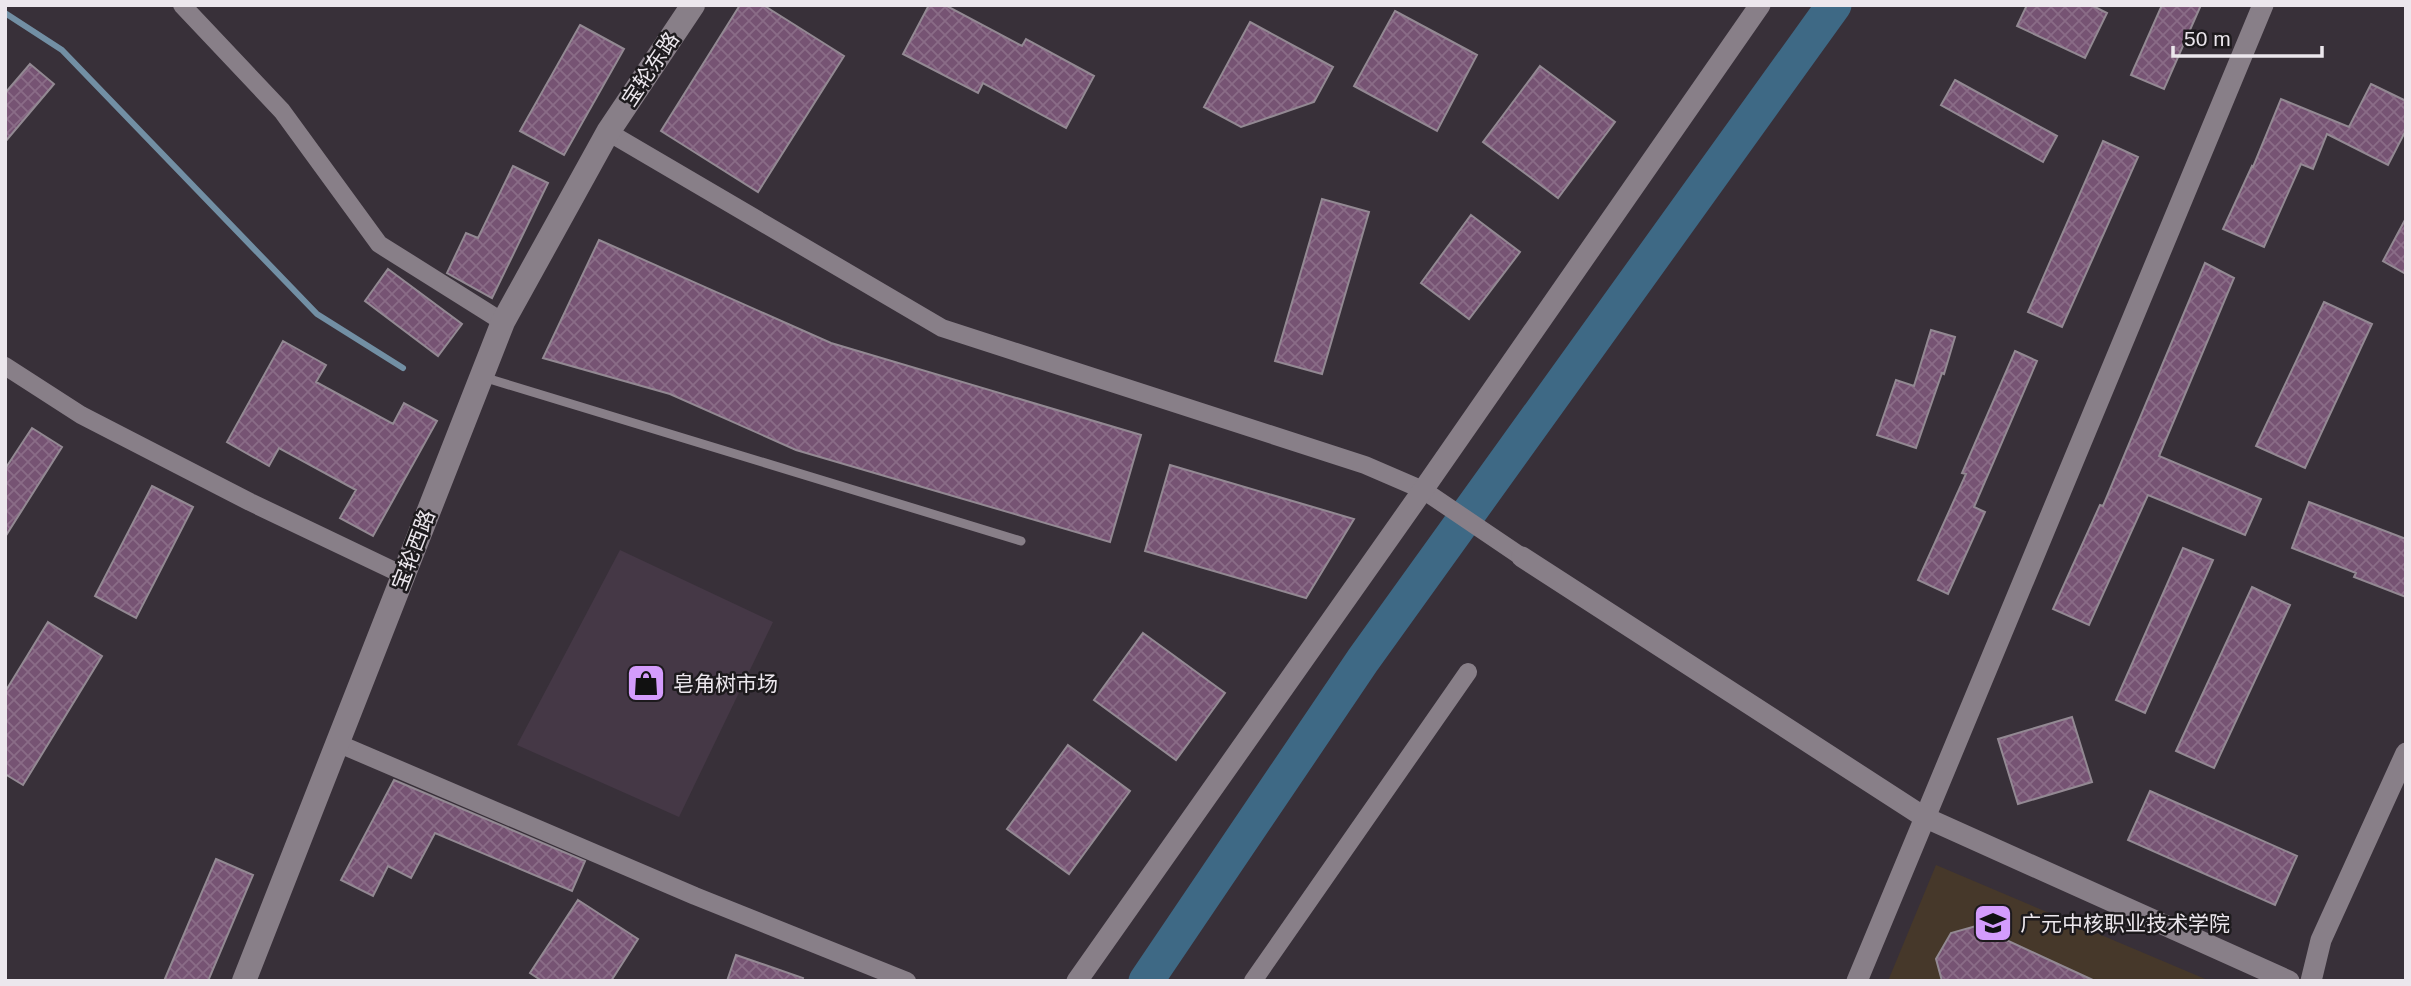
<svg xmlns="http://www.w3.org/2000/svg" width="2411" height="986" font-family="Helvetica,'Noto Sans SC',sans-serif">
<style>
.built{fill:#453846}
.education{fill:#46382a}
.lines{fill:none;stroke-linecap:round;stroke-linejoin:round}
.stream{stroke:#728fa4;stroke-width:6}
.river{stroke:#3e6985;stroke-width:35}
.building{fill:url(#building-cross-hatch);stroke:#938993;stroke-width:2}
.service{stroke:#887f88;stroke-width:9}
.minor{stroke:#887f88;stroke-width:18}
.tertiary{stroke:#887f88;stroke-width:21}
.secondary{stroke:#887f88;stroke-width:24}
.labels{text-anchor:middle;dominant-baseline:central;stroke-width:5;stroke-linejoin:round;paint-order:stroke}
.street-label{font-size:21px;fill:#ece7ed;stroke:#1d1a1d}
.poi-label{font-size:21px;fill:#ece7ed;stroke:#1d1a1d;text-anchor:start}
</style>
<defs>
<pattern id="building-cross-hatch" width="8" height="8" patternUnits="userSpaceOnUse" patternTransform="scale(1.75)"><rect width="8" height="8" fill="#765373"/><path d="M0 0l8 8M0 8l8-8" fill="none" stroke="#8a6c87"/></pattern>
</defs>
<rect width="100%" height="100%" fill="#383039"/>
<path class="built" d="M620,550l153,72 -94,195 -162,-72z"/>
<path class="education" d="M1936,865l274,116h-322z"/>
<g class="lines">
<path class="stream" d="M5,13l57,37 255,264 86,54"/>
<path class="river" d="M1146,981l217,-321 471,-655"/>
</g>
<path class="building" d="M740,5h23l81,51 -86,136 -97,-61z
M929,5h16l77,41 4,-7 68,37 -28,52 -83,-45 -5,10 -75,-39z
M2027,5h64l16,8 -22,45 -68,-32z
M2162,5h39l-37,84 -33,-14z
M1395,11l82,44 -40,76 -83,-45z
M1250,22l83,45 -19,35 -73,25 -37,-20z
M580,25l44,24 -60,106 -44,-24z
M30,64l24,20 -49,58v-49z
M1540,66l75,56 -57,76 -75,-56z
M1955,80l102,56 -14,26 -102,-57z
M2371,84l35,17v29l-18,35 -61,-31 -14,35 -12,-5 -37,83 -41,-18 29,-63 1,1 28,-68 68,28z
M2103,141l35,16 -76,170 -34,-15z
M513,166l35,17 -56,115 -45,-25 19,-40 12,5z
M1322,199l47,13 -47,162 -47,-13z
M1471,215l49,37 -51,67 -48,-36z
M2406,218v56l-23,-13z
M599,240l232,103 310,92 -31,107 -314,-92 -126,-56 -127,-36z
M2205,263l29,15 -75,178 102,43 -16,36 -97,-40 -59,130 -36,-16 47,-104 3,1z
M388,269l74,55 -24,32 -73,-55z
M2324,302l48,22 -67,144 -49,-22z
M1931,330l24,7 -11,37 -2,-1 -26,75 -39,-13 19,-55 18,6z
M283,341l43,24 -10,17 77,42 11,-21 33,18 -64,115 -33,-18 16,-28 -77,-42 -10,18 -42,-24z
M2015,351l22,10 -63,146 11,5 -37,82 -30,-14 48,-106 -4,-1z
M32,428l30,19 -57,90v-68z
M1170,465l184,54 -48,79 -161,-47z
M152,486l41,21 -57,111 -41,-22z
M2309,502l97,37v58l-52,-20 2,-4 -64,-25z
M2183,548l30,12 -68,153 -29,-13z
M2252,587l38,18 -76,163 -38,-17z
M48,622l54,34 -79,129 -18,-11v-82z
M1143,633l82,60 -49,67 -82,-60z
M2072,717l20,65 -74,22 -20,-65z
M1068,745l62,46 -61,83 -62,-45z
M394,780l191,81 -13,30 -137,-58 -24,45 -23,-12 -15,30 -32,-16z
M2150,791l147,65 -22,49 -147,-65z
M216,859l37,16 -45,106h-44z
M578,900l60,39 -27,42h-69l-12,-8z
M1976,926l69,32 50,23h-153l-6,-22 15,-26z
M736,955l67,23 -1,3h-75z"/>
<g class="lines">
<path class="service" d="M483,377l538,164"/>
<path class="minor" d="M182,5l100,106 97,133 124,78
M608,132l334,196 423,137 58,25 99,67
M5,366l76,49 169,87 153,73
M337,743l358,153 212,85
M1253,981l215,-309"/>
<path class="tertiary" d="M1522,557l402,260 365,164
M1077,981l346,-491 337,-485
M1857,981l406,-976
M2311,981l10,-41 85,-187"/>
<path class="secondary" d="M244,981l259,-659 105,-190 85,-127"/>
</g>
<defs>
<g id="shop-square" transform="scale(2.0125)"><rect x="-9" y="-9" width="18" height="18" rx="4" fill="#d49cfc" stroke="#1d1a1d"/><path d="M-5-2.5h2.3a2.7 3.5 0 0 1 5.4 0H5L5.5 6h-11ZM-1.5-2.5h3a1.5 2.3 0 0 0-3 0Z" fill="#111"/></g>
<g id="university-square" transform="scale(2.0125)"><rect x="-9" y="-9" width="18" height="18" rx="4" fill="#d49cfc" stroke="#1d1a1d"/><path d="M0-5L7-2L0 1L-7-2ZM-4 1L0 2.5L4 1V4Q0 6-4 4Z" fill="#111"/></g>
</defs>
<g fill-rule="evenodd">
<use href="#shop-square" x="646" y="683"/>
<use href="#university-square" x="1993" y="923"/>
</g>
<g class="labels">
<g class="street-label">
<text transform="translate(650 69) rotate(-56)">宝轮东路</text>
<text transform="translate(413 550) rotate(-69)">宝轮西路</text>
</g>
<g class="poi-label">
<text x="673" y="683">皂角树市场</text>
<text x="2020" y="923">广元中核职业技术学院</text>
</g>
</g>
<rect width="2411" height="986" fill="none" stroke="#ece7ed" stroke-width="14"/>
<path d="M2173 46v10h149v-10" fill="none" stroke="#ece7ed" stroke-width="3.5"/>
<text x="2184" y="46" font-size="21" fill="#ece7ed" stroke="#1d1a1d" stroke-width="5" paint-order="stroke">50 m</text>
</svg>
